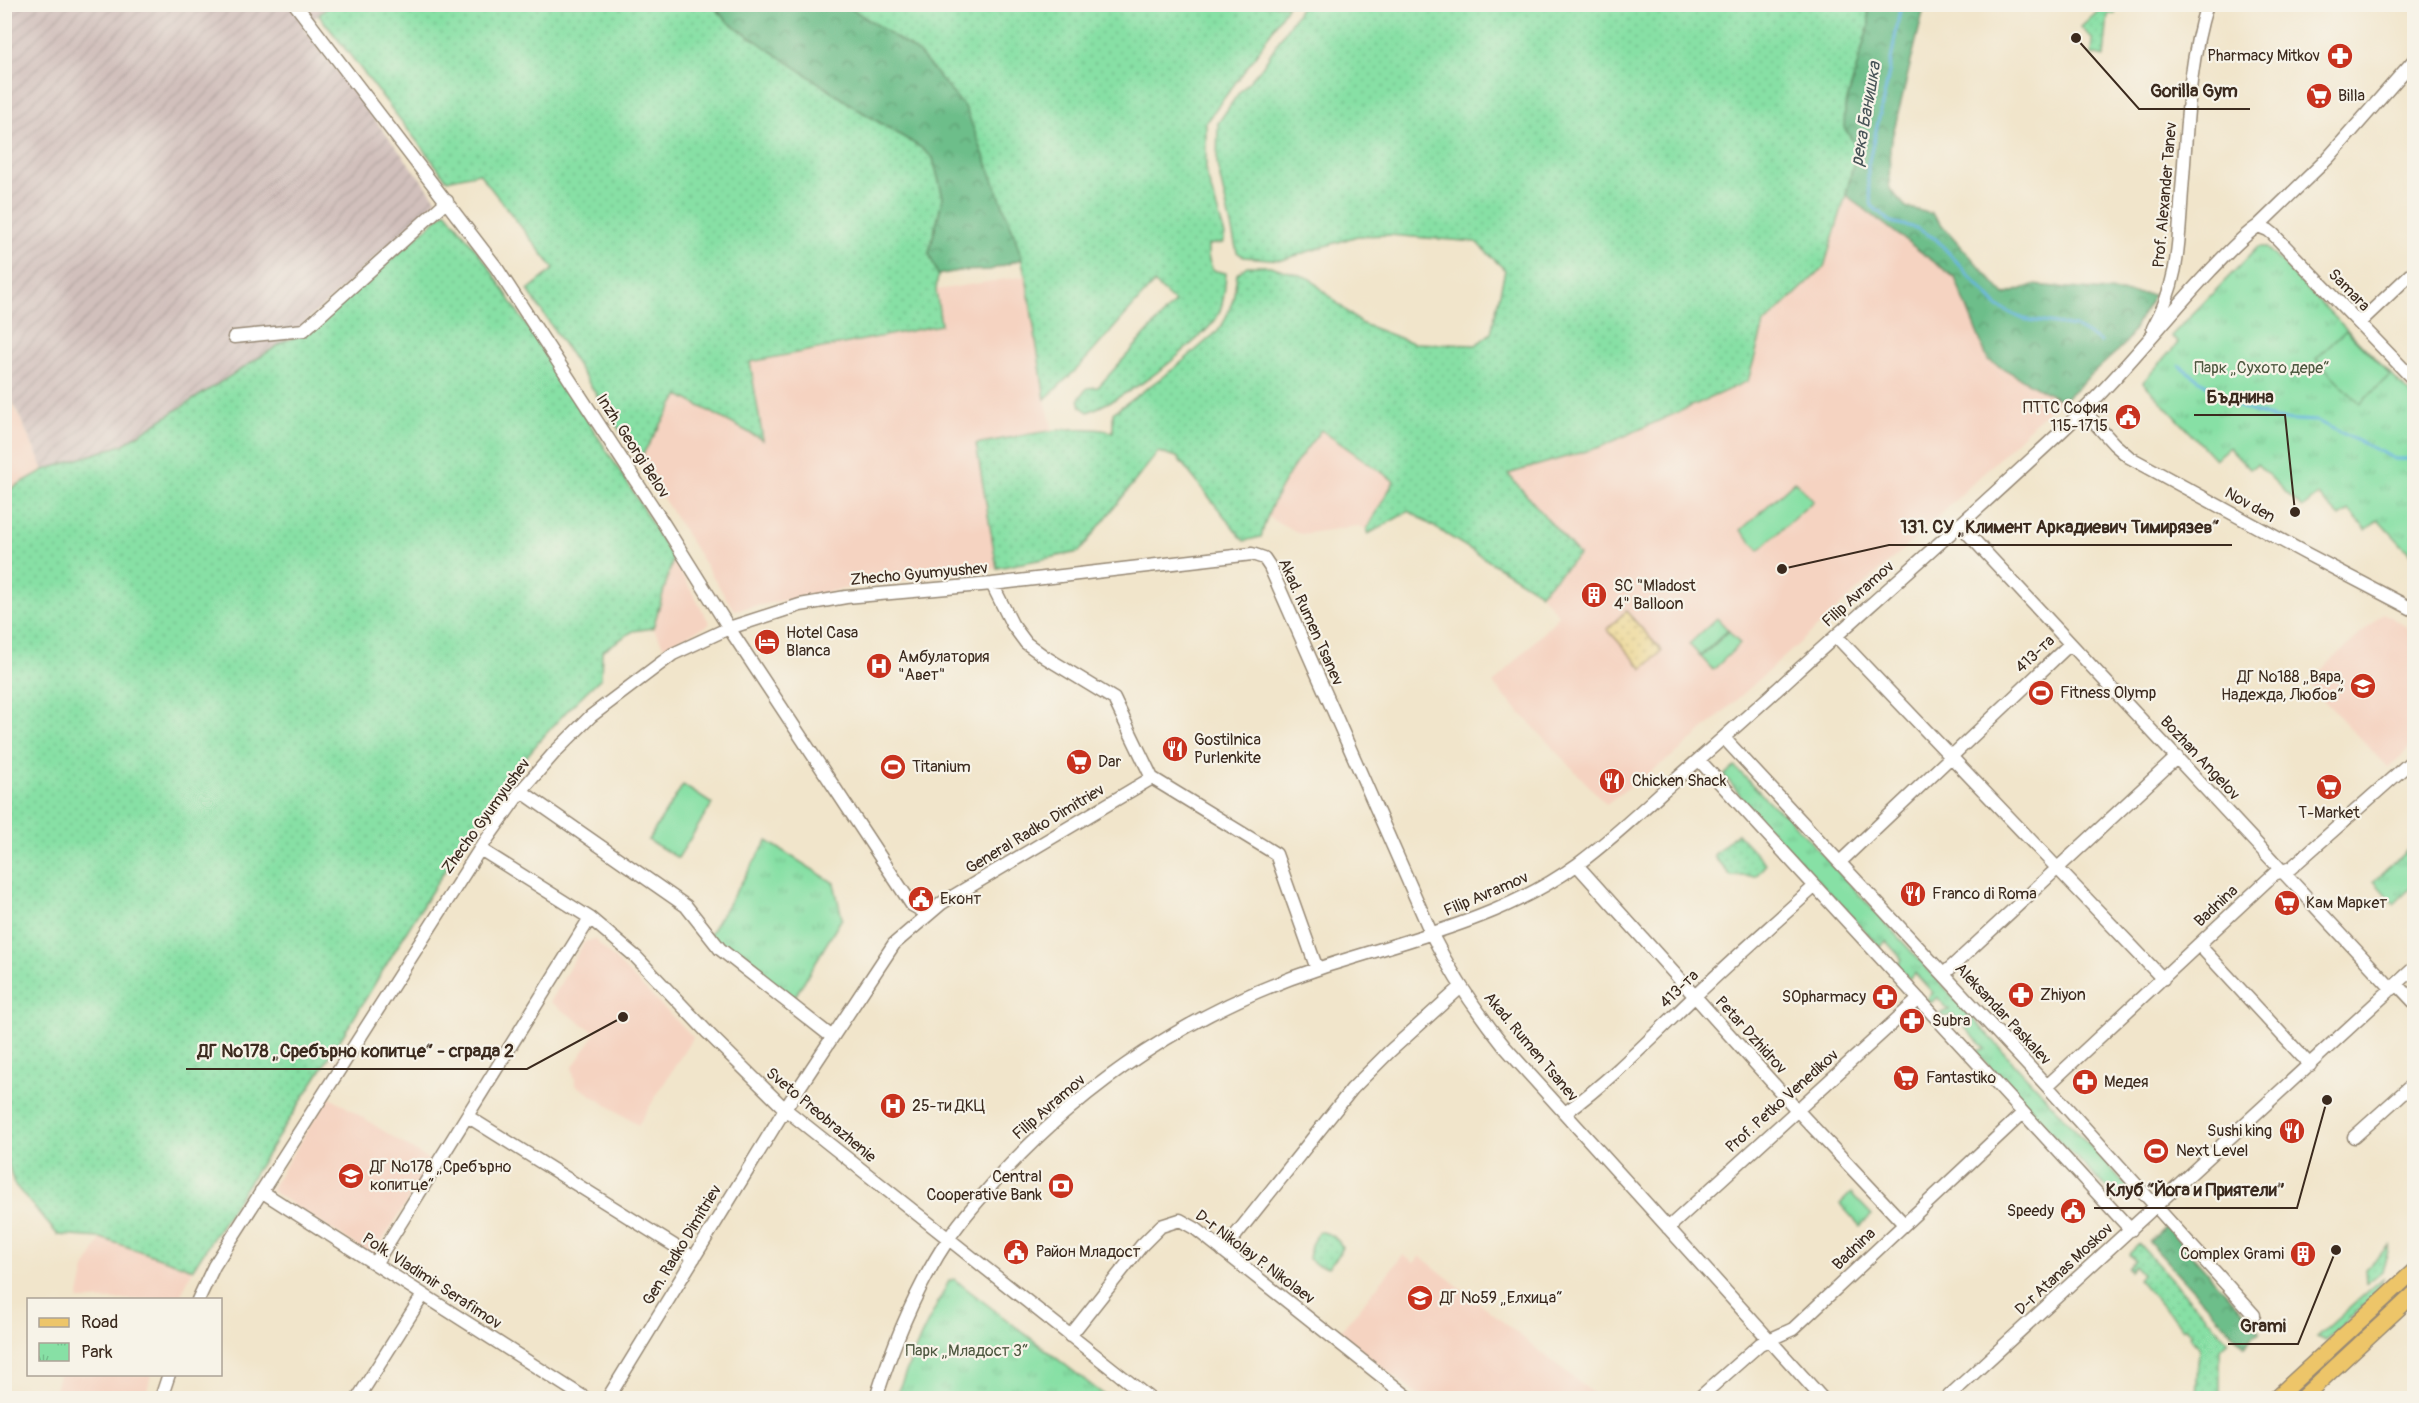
<svg xmlns="http://www.w3.org/2000/svg" width="2419" height="1403" font-family="Pangolin,sans-serif">
<style>
.built{fill:#f5d3c1}
.industrial{fill:url(#industrial-furrows)}
.grass{fill:url(#grass-dots);stroke:#618562;stroke-width:1.5}
.forest{fill:url(#forest-crowns);stroke:#547454;stroke-width:1.5}
.sand{fill:url(#sand-dots);stroke:#94825e;stroke-width:1.5}
.park{fill:url(#park-tufts);stroke:#618562;stroke-width:1.5}
.pitch{fill:#87e0a5;stroke:#618562;stroke-width:1.5}
.lines{fill:none;stroke-linecap:round;stroke-linejoin:round}
.stream{stroke:#67b5e1;stroke-width:3}
.minor-casing{stroke:#968874;stroke-width:15}
.major-casing{stroke:#968874;stroke-width:18}
.minor{stroke:#fff;stroke-width:12}
.major{stroke:#edc569;stroke-width:15}
.labels{text-anchor:middle;dominant-baseline:central;stroke-width:4.5;stroke-linejoin:round;paint-order:stroke}
.poi-label{font-size:16px;fill:#3b2a1e;stroke:#f7f3e8;text-anchor:start}
.street-label{font-size:16px;fill:#3b2a1e;stroke:#f7f3e8}
.park-label{font-size:16px;fill:#4e5840;stroke:#f7f3e8}
.water-label{font-size:18px;font-style:italic;fill:#485458;stroke:#f7f3e8}
.leader{fill:none;stroke:#3b2a1e;stroke-width:2}
.callout-dot{fill:#3b2a1e;stroke:#f7f3e8;stroke-width:2}
.callout-label{font-size:18px;text-anchor:middle;font-weight:bold;fill:#3b2a1e;stroke:#f7f3e8;stroke-width:4.5;stroke-linejoin:round;paint-order:stroke}
</style>
<defs>
<pattern id="industrial-furrows" width="10" height="10" patternUnits="userSpaceOnUse" patternTransform="scale(1.5)"><rect width="10" height="10" fill="#d1c0bc"/><path d="M-1 1l2-2M0 10L10 0M9 11l2-2" fill="none" stroke="#b4a5a1"/></pattern>
<pattern id="grass-dots" width="8" height="8" patternUnits="userSpaceOnUse" patternTransform="scale(1.5)"><rect width="8" height="8" fill="#87e0a5"/><path d="M2 2h.1M6 6h.1" fill="none" stroke="#75c08e" stroke-width="1.8" stroke-linecap="round"/></pattern>
<pattern id="forest-crowns" width="20" height="18" patternUnits="userSpaceOnUse" patternTransform="scale(1.5)"><rect width="20" height="18" fill="#6dbe8a"/><path d="M2 6a3 3 0 1 1 6 0M12 15a3 3 0 1 1 6 0" fill="none" stroke="#5b9b70"/></pattern>
<pattern id="sand-dots" width="8" height="8" patternUnits="userSpaceOnUse" patternTransform="scale(1.5)"><rect width="8" height="8" fill="#eeda9e"/><path d="M2 2h.1M6 6h.1" fill="none" stroke="#cdbb88" stroke-width="1.8" stroke-linecap="round"/></pattern>
<pattern id="park-tufts" width="24" height="20" patternUnits="userSpaceOnUse" patternTransform="scale(1.5)"><rect width="24" height="20" fill="#87e0a5"/><path d="M3 7l-1-3M5 7V3M7 7l1-3M15 17l-1-3M17 17v-4M19 17l1-3" fill="none" stroke="#75c08e"/></pattern>
</defs>
<rect width="100%" height="100%" fill="#f7f3e8"/>
<filter id="ink" filterUnits="userSpaceOnUse"><feTurbulence type="fractalNoise" baseFrequency=".0167" numOctaves="2"/><feDisplacementMap in="SourceGraphic" scale="12" xChannelSelector="R" yChannelSelector="G"/><feConvolveMatrix kernelMatrix="1 2 1 2 8 2 1 2 1" color-interpolation-filters="sRGB"/></filter>
<filter id="wash" filterUnits="userSpaceOnUse"><feTurbulence type="fractalNoise" baseFrequency=".008" numOctaves="4" result="noise"/><feDisplacementMap in="SourceGraphic" scale="24" xChannelSelector="R" yChannelSelector="G"/><feGaussianBlur stdDeviation="1.35" result="paint"/><feColorMatrix in="noise" values="0 0 0 0 0 0 0 0 0 0 0 0 0 0 0 0 0 1.4 0 .05"/><feComposite in="paint" operator="in"/></filter>
<g filter="url(#wash)">
<rect width="100%" height="100%" fill="#f1e5cb"/>
<path class="built" d="M1846,195l109,83 33,82 74,41 -11,6 -122,119 -247,223 -76,55 -113,-120 66,-68 -19,-23 39,-38 -72,-81 93,-27 148,-66 16,-57 60,-57z
M1026,276l19,123 8,32 -76,13 20,124 -143,19 -120,23 -95,-150 40,-66 84,45 -13,-77 191,-37 -5,-35z
M4,385l40,85 -39,22h-1z
M1320,429l74,52 -27,48 -10,-3 -56,8 -35,-18 27,-52z
M673,559l37,65 -46,23 -11,-19z
M2383,613l31,18v113l-26,24 -74,-78 -5,-9z
M594,939l99,98 -55,88 -62,-40 -4,-17 24,-35 -46,-31 34,-60z
M329,1096l103,66 -59,94 -103,-66z
M101,1238l92,31 -14,30 -101,1 7,-31z
M1403,1255l11,8 6,-7 179,142h-178l-82,-65z
M59,1375v-1l92,1 -6,23h-92z"/>
<path class="industrial" d="M4,5h327l-28,22 134,173 -152,141 -163,104 -78,25 -39,-85z"/>
<path class="grass" d="M331,4l383,1 -1,1 146,104 61,37 13,11 10,39 -14,56 9,22 -2,15 5,35 -191,37 13,78 -84,-45 -40,65 -111,-170 26,-21 -75,-96 -32,7 -128,-165z
M2106,4l9,1v9h-7l-4,43 -12,-3 1,-14 -12,-13z
M846,5h442l-34,53 -48,64v51l19,62 -2,8 -15,2v11l4,14 14,3c-1,15 -2,33 -10,46 -7,10 -17,18 -26,26 -33,30 -61,49 -102,67l-7,-5 -2,-8 8,-11 11,-1 77,-85 -21,-19 -76,85 -33,31 -19,-123 -12,-42 -17,-44z
M1302,5h566l1,20 -24,83v19l12,21 -11,47 -22,72 -60,57 -16,57 -148,66 -92,27 71,81 -39,38 -131,-82 -41,23 -1,-5 27,-48 -73,-51c-26,32 -50,66 -60,107l-17,4 -67,-84 -19,-5 -79,100 -82,16 -21,-124c42,-7 96,-22 137,-12v-19l63,-46 42,-36 6,-9 9,-22 4,-26 10,-8h23l39,12 51,45 53,20 63,2 15,-12 14,-63 -29,-28 -87,-7 -32,1 -75,24 -38,-3 -7,-5 -20,-87 1,-42 20,-29 24,-27z
M446,211l41,53 145,226 41,69 -20,69 -20,3 -31,20 -1,27c-106,95 -175,224 -249,343 -52,83 -106,165 -159,248l-92,-31 -43,-3 -44,-51 -9,-32v-660l39,-22 78,-25 163,-104 24,-9z
M1737,833l29,31 -10,12h-25l-16,-18 -1,-3z
M1318,1232c9,-1 21,7 24,15l-4,9 -10,11 -11,-2 -8,-6 2,-14z
M2139,1244l89,97 -8,8v49h-24l3,-51 -9,-11 2,-2 -7,-7 -2,2 -45,-50 4,-5 -7,-8 -5,5 -2,-3 7,-7 -6,-7z
M2390,1246l-8,25 -16,13 -1,-15z
M2384,1277l-10,20 -49,44 -8,-4z"/>
<path class="forest" d="M714,5h132l72,47 48,57 48,125 8,25 -32,11 -32,1 -20,4 -9,-22 14,-56 -10,-39 -13,-11 -61,-37 -131,-88 -15,-16z
M1868,5h57l-35,141 -1,42 17,19 26,7 73,81 28,-10 121,10 -29,49 -63,57 -74,-41 -33,-82 -109,-83 11,-47 -13,-21 1,-19 24,-83z
M2166,1226l95,106 -10,5 -6,10 -96,-105z"/>
<path class="sand" d="M1626,611l36,40 -19,18 -36,-40z"/>
<path class="park" d="M2258,247h8l148,151v160l-36,-39 -12,11 -17,-20 -9,7 -22,-22 -16,13 -45,-44 -7,5 -21,-22 -14,12 -72,-77 35,-39 -7,-7z
M1735,767l38,39 14,10 340,370 1,8 -6,5 -7,-3 -75,-74 -65,-71 10,-2 -32,-34 -9,2 -4,-4 9,-3 -12,-13 -6,6 -4,-4 6,-6 -18,-20 -6,6 -13,-14 6,-6 -16,-18 -6,6 -129,-138 -27,-34z
M767,841l67,42 8,35 -51,85 -82,-68z
M2414,844v41l-20,19 -20,-23z
M1851,1193l21,22 -12,11 -20,-22z
M954,1279l154,119h-213l27,-64 27,-53z"/>
<path class="pitch" d="M2346,330l44,45 -30,29 -44,-45z
M1795,481l18,20 -54,49 -18,-20z
M1717,618l11,12 -28,26 -11,-12z
M1729,631l11,13 -27,26 -12,-13z
M683,785l29,19 -34,54 -30,-18z"/>
<g class="lines">
<path class="stream" d="M1901,4l-14,79 -19,82v19l4,22 19,16 25,6 20,11 62,68 25,12 52,8 26,15
M2180,366l54,39 41,14 42,2 78,38h19"/>
</g>
</g>
<g filter="url(#ink)">
<g class="lines">
<g class="minor-casing">
<path id="minor" d="M295,4l201,263 166,254 67,107 183,277 16,9
M2258,226l10,4 5,4 141,146
M2359,323l55,-52
M2153,328c27,-49 25,-84 29,-137 5,-63 6,-126 25,-187
M234,337l70,-7 143,-129
M2083,410l31,34 15,13 176,96 109,57
M1959,524l433,465
M992,584l20,40 14,19 19,14 69,42 38,79 124,76 41,115
M1836,636l327,343
M1724,738l323,348 207,229
M1699,760l432,470
M521,791l165,115 34,43 112,88
M480,849l110,69 46,39 72,76 77,76 364,289
M1840,862l230,-218
M1577,865l220,245 107,114
M2199,945l111,120
M1944,974l233,-217
M2397,984l17,18
M2047,1086l227,-212 17,-6 123,-109
M1565,1113c47,-34 87,-76 129,-116 39,-38 81,-74 121,-111
M467,1116l227,142
M2354,1137l60,-54
M261,1191l324,207
M1668,1228l251,-229
M1223,1251l129,-162 37,-37 72,-65
M375,1264l215,-346
M198,1300l16,-34 266,-417 41,-58 34,-39 36,-36 82,-62 56,-26 71,-23 46,-8 146,-13 260,-30 12,4 6,9 162,368c20,40 44,76 72,111l318,352
M1070,1336l72,-91 19,-19 19,-6 16,9 213,169
M161,1398l8,-24
M358,1398l65,-103
M608,1398l177,-289 109,-165 48,-41 210,-125
M876,1398c18,-56 40,-111 73,-160 14,-21 31,-39 47,-58 88,-98 199,-171 324,-212 89,-29 181,-48 258,-104 30,-22 58,-48 85,-73 44,-39 89,-78 132,-118 97,-88 196,-174 290,-264 44,-43 82,-93 125,-138 15,-15 30,-33 48,-45l70,-68 86,-98
M1699,1398l61,-54 33,-15 230,-216
M1947,1398l467,-430"/>
</g>
<g class="major-casing">
<path id="major" d="M2276,1398l138,-127
M2302,1398l112,-104"/>
</g>
<use href="#minor" class="minor"/>
<use href="#major" class="major"/>
</g>
</g>
<defs>
<g id="pharmacy-disc" transform="scale(1.35)"><circle r="9.5" fill="#c8321e" stroke="#f7f3e8"/><path d="M-2-6h4v4h4v4h-4v4h-4v-4h-4v-4h4Z" fill="#fff"/></g>
<g id="supermarket-disc" transform="scale(1.35)"><circle r="9.5" fill="#c8321e" stroke="#f7f3e8"/><path d="M-6-5.5h2.5l.6 2H6L4.5 2H-2.5L-4.4-4H-6ZM-1.5 3.2a1.3 1.3 0 1 0 .1 0ZM3 3.2a1.3 1.3 0 1 0 .1 0Z" fill="#fff"/></g>
<g id="civic-disc" transform="scale(1.35)"><circle r="9.5" fill="#c8321e" stroke="#f7f3e8"/><path d="M-.6-6.5H3V-4.5H.6V-3L4-1V1h2V6H-6V1h2V-1L-.6-3ZM-1.2 2.5V6h2.4V2.5Z" fill="#fff"/></g>
<g id="building-disc" transform="scale(1.35)"><circle r="9.5" fill="#c8321e" stroke="#f7f3e8"/><path d="M-4-6H4V6H1V3H-1V6H-4ZM-2.5-4.3h1.7v1.8h-1.7ZM.8-4.3h1.7v1.8H.8ZM-2.5-1h1.7V.8h-1.7ZM.8-1h1.7V.8H.8Z" fill="#fff"/></g>
<g id="hotel-disc" transform="scale(1.35)"><circle r="9.5" fill="#c8321e" stroke="#f7f3e8"/><path d="M-6-4.5h1.5V1H6V5H4.5V3h-9V5H-6ZM-4 0a1.8 1.8 0 1 1 3.6 0ZM.5 0V-2.5h3Q6-2.5 6 0Z" fill="#fff"/></g>
<g id="hospital-disc" transform="scale(1.35)"><circle r="9.5" fill="#c8321e" stroke="#f7f3e8"/><path d="M-5-5h3v3.5h4V-5h3V5h-3V1.5h-4V5h-3Z" fill="#fff"/></g>
<g id="school-disc" transform="scale(1.35)"><circle r="9.5" fill="#c8321e" stroke="#f7f3e8"/><path d="M0-5L7-2L0 1L-7-2ZM-4 1L0 2.5L4 1V4Q0 6-4 4Z" fill="#fff"/></g>
<g id="stadium-disc" transform="scale(1.35)"><circle r="9.5" fill="#c8321e" stroke="#f7f3e8"/><path d="M0-5a6.5 5 0 1 0 0 10a6.5 5 0 1 0 0-10ZM-3.5-1.8h7v3.6h-7Z" fill="#fff"/></g>
<g id="restaurant-disc" transform="scale(1.35)"><circle r="9.5" fill="#c8321e" stroke="#f7f3e8"/><path d="M-5-6h1v4h1v-4h1v4h1v-4h1v5L-1.5 .5V6h-2V.5L-5-1ZM5-6V6H3V1.5H1.5Q1.5-4 5-6Z" fill="#fff"/></g>
<g id="bank-disc" transform="scale(1.35)"><circle r="9.5" fill="#c8321e" stroke="#f7f3e8"/><path d="M-6-4H6V4H-6ZM0-2.3a2.3 2.3 0 1 0 0 4.6a2.3 2.3 0 1 0 0-4.6Z" fill="#fff"/></g>
</defs>
<g fill-rule="evenodd">
<use href="#pharmacy-disc" x="2340" y="56"/>
<use href="#supermarket-disc" x="2319" y="96"/>
<use href="#civic-disc" x="2128" y="417"/>
<use href="#building-disc" x="1594" y="595"/>
<use href="#hotel-disc" x="767" y="642"/>
<use href="#hospital-disc" x="879" y="666"/>
<use href="#school-disc" x="2363" y="686"/>
<use href="#stadium-disc" x="2041" y="693"/>
<use href="#restaurant-disc" x="1175" y="749"/>
<use href="#supermarket-disc" x="1079" y="762"/>
<use href="#stadium-disc" x="893" y="767"/>
<use href="#restaurant-disc" x="1612" y="781"/>
<use href="#supermarket-disc" x="2329" y="787"/>
<use href="#restaurant-disc" x="1913" y="894"/>
<use href="#civic-disc" x="921" y="899"/>
<use href="#supermarket-disc" x="2287" y="903"/>
<use href="#pharmacy-disc" x="2021" y="995"/>
<use href="#pharmacy-disc" x="1885" y="997"/>
<use href="#pharmacy-disc" x="1912" y="1021"/>
<use href="#supermarket-disc" x="1906" y="1078"/>
<use href="#pharmacy-disc" x="2085" y="1082"/>
<use href="#hospital-disc" x="893" y="1106"/>
<use href="#restaurant-disc" x="2292" y="1131"/>
<use href="#stadium-disc" x="2156" y="1151"/>
<use href="#school-disc" x="351" y="1176"/>
<use href="#bank-disc" x="1061" y="1186"/>
<use href="#civic-disc" x="2073" y="1211"/>
<use href="#civic-disc" x="1016" y="1252"/>
<use href="#building-disc" x="2303" y="1254"/>
<use href="#school-disc" x="1420" y="1298"/>
</g>
<g class="labels">
<g class="poi-label">
<text x="2320" y="56" text-anchor="end">Pharmacy Mitkov</text>
<text x="2338" y="96">Billa</text>
<text x="2108" y="408" text-anchor="end">ПТТС София<tspan x="2108" dy="18">115-1715</tspan></text>
<text x="1614" y="586">SC "Mladost<tspan x="1614" dy="18">4" Balloon</tspan></text>
<text x="786" y="633">Hotel Casa<tspan x="786" dy="18">Blanca</tspan></text>
<text x="898" y="657">Амбулатория<tspan x="898" dy="18">"Авет"</tspan></text>
<text x="2344" y="677" text-anchor="end">ДГ №188 „Вяра,<tspan x="2344" dy="18">Надежда, Любов“</tspan></text>
<text x="2060" y="693">Fitness Olymp</text>
<text x="1194" y="740">Gostilnica<tspan x="1194" dy="18">Purlenkite</tspan></text>
<text x="1098" y="762">Dar</text>
<text x="912" y="767">Titanium</text>
<text x="1632" y="781">Chicken Shack</text>
<text x="2329" y="813" text-anchor="middle">T-Market</text>
<text x="1932" y="894">Franco di Roma</text>
<text x="940" y="899">Еконт</text>
<text x="2306" y="903">Кам Маркет</text>
<text x="2040" y="995">Zhiyon</text>
<text x="1866" y="997" text-anchor="end">SOpharmacy</text>
<text x="1932" y="1021">Subra</text>
<text x="1926" y="1078">Fantastiko</text>
<text x="2104" y="1082">Медея</text>
<text x="912" y="1106">25-ти ДКЦ</text>
<text x="2272" y="1131" text-anchor="end">Sushi king</text>
<text x="2176" y="1151">Next Level</text>
<text x="370" y="1167">ДГ №178 „Сребърно<tspan x="370" dy="18">копитце“</tspan></text>
<text x="1042" y="1177" text-anchor="end">Central<tspan x="1042" dy="18">Cooperative Bank</tspan></text>
<text x="2054" y="1211" text-anchor="end">Speedy</text>
<text x="1036" y="1252">Район Младост</text>
<text x="2284" y="1254" text-anchor="end">Complex Grami</text>
<text x="1440" y="1298">ДГ №59 „Елхица“</text>
</g>
<g class="street-label">
<text transform="translate(2165 195) rotate(-85)">Prof. Alexander Tanev</text>
<text transform="translate(2349 290) rotate(46)">Samara</text>
<text transform="translate(633 446) rotate(57)">Inzh. Georgi Belov</text>
<text transform="translate(2250 505) rotate(29)">Nov den</text>
<text transform="translate(919 574) rotate(-5)">Zhecho Gyumyushev</text>
<text transform="translate(1858 594) rotate(-42)">Filip Avramov</text>
<text transform="translate(1311 622) rotate(66)">Akad. Rumen Tsanev</text>
<text transform="translate(2035 654) rotate(-43)">413-та</text>
<text transform="translate(2200 758) rotate(47)">Bozhan Angelov</text>
<text transform="translate(486 816) rotate(-54)">Zhecho Gyumyushev</text>
<text transform="translate(1035 829) rotate(-31)">General Radko Dimitriev</text>
<text transform="translate(1486 894) rotate(-23)">Filip Avramov</text>
<text transform="translate(2216 906) rotate(-43)">Badnina</text>
<text transform="translate(1679 989) rotate(-44)">413-та</text>
<text transform="translate(2003 1014) rotate(47)">Aleksandar Paskalev</text>
<text transform="translate(1751 1035) rotate(48)">Petar Dzhidrov</text>
<text transform="translate(1531 1047) rotate(50)">Akad. Rumen Tsanev</text>
<text transform="translate(1782 1101) rotate(-42)">Prof. Petko Venedikov</text>
<text transform="translate(1049 1107) rotate(-41)">Filip Avramov</text>
<text transform="translate(821 1115) rotate(40)">Sveto Preobrazhenie</text>
<text transform="translate(682 1245) rotate(-59)">Gen. Radko Dimitriev</text>
<text transform="translate(1854 1249) rotate(-44)">Badnina</text>
<text transform="translate(1255 1257) rotate(37)">D-r Nikolay P. Nikolaev</text>
<text transform="translate(2064 1269) rotate(-43)">D-r Atanas Moskov</text>
<text transform="translate(432 1281) rotate(33)">Polk. Vladimir Serafimov</text>
</g>
<g class="park-label">
<text x="2262" y="368">Парк „Сухото дере“</text>
<text x="967" y="1351">Парк „Младост 3“</text>
</g>
<g class="water-label">
<text transform="translate(1866 114) rotate(-80)">река Банишка</text>
</g>
</g>
<path class="leader" d="M2076 38L2139 109H2250M2295 512L2285 415H2194M1782 569L1889 545H2232M623 1017L527 1069H186M2327 1100L2297 1208H2094M2336 1250L2298 1344H2228"/>
<g class="callout-dot">
<circle cx="2076" cy="38" r="6"/>
<circle cx="2295" cy="512" r="6"/>
<circle cx="1782" cy="569" r="6"/>
<circle cx="623" cy="1017" r="6"/>
<circle cx="2327" cy="1100" r="6"/>
<circle cx="2336" cy="1250" r="6"/>
</g>
<g class="callout-label">
<text x="2194" y="97">Gorilla Gym</text>
<text x="2240" y="403">Бъднина</text>
<text x="2060" y="533">131. СУ „Климент Аркадиевич Тимирязев“</text>
<text x="356" y="1057">ДГ №178 „Сребърно копитце“ - сграда 2</text>
<text x="2195" y="1196">Клуб “Йога и Приятели”</text>
<text x="2263" y="1332">Grami</text>
</g>
<rect width="2419" height="1403" fill="none" stroke="#f7f3e8" stroke-width="24"/>
<rect x="27" y="1298" width="195" height="78" fill="#f7f3e8" stroke="#aca397" stroke-width="1.5"/>
<rect x="39" y="1318" width="30" height="9" fill="#edc569" stroke="#aca397" stroke-width="1.5"/>
<text x="81" y="1328" font-size="18" fill="#3b2a1e">Road</text>
<rect x="39" y="1343" width="30" height="18" fill="url(#park-tufts)" stroke="#aca397" stroke-width="1.5"/>
<text x="81" y="1358" font-size="18" fill="#3b2a1e">Park</text>
</svg>
